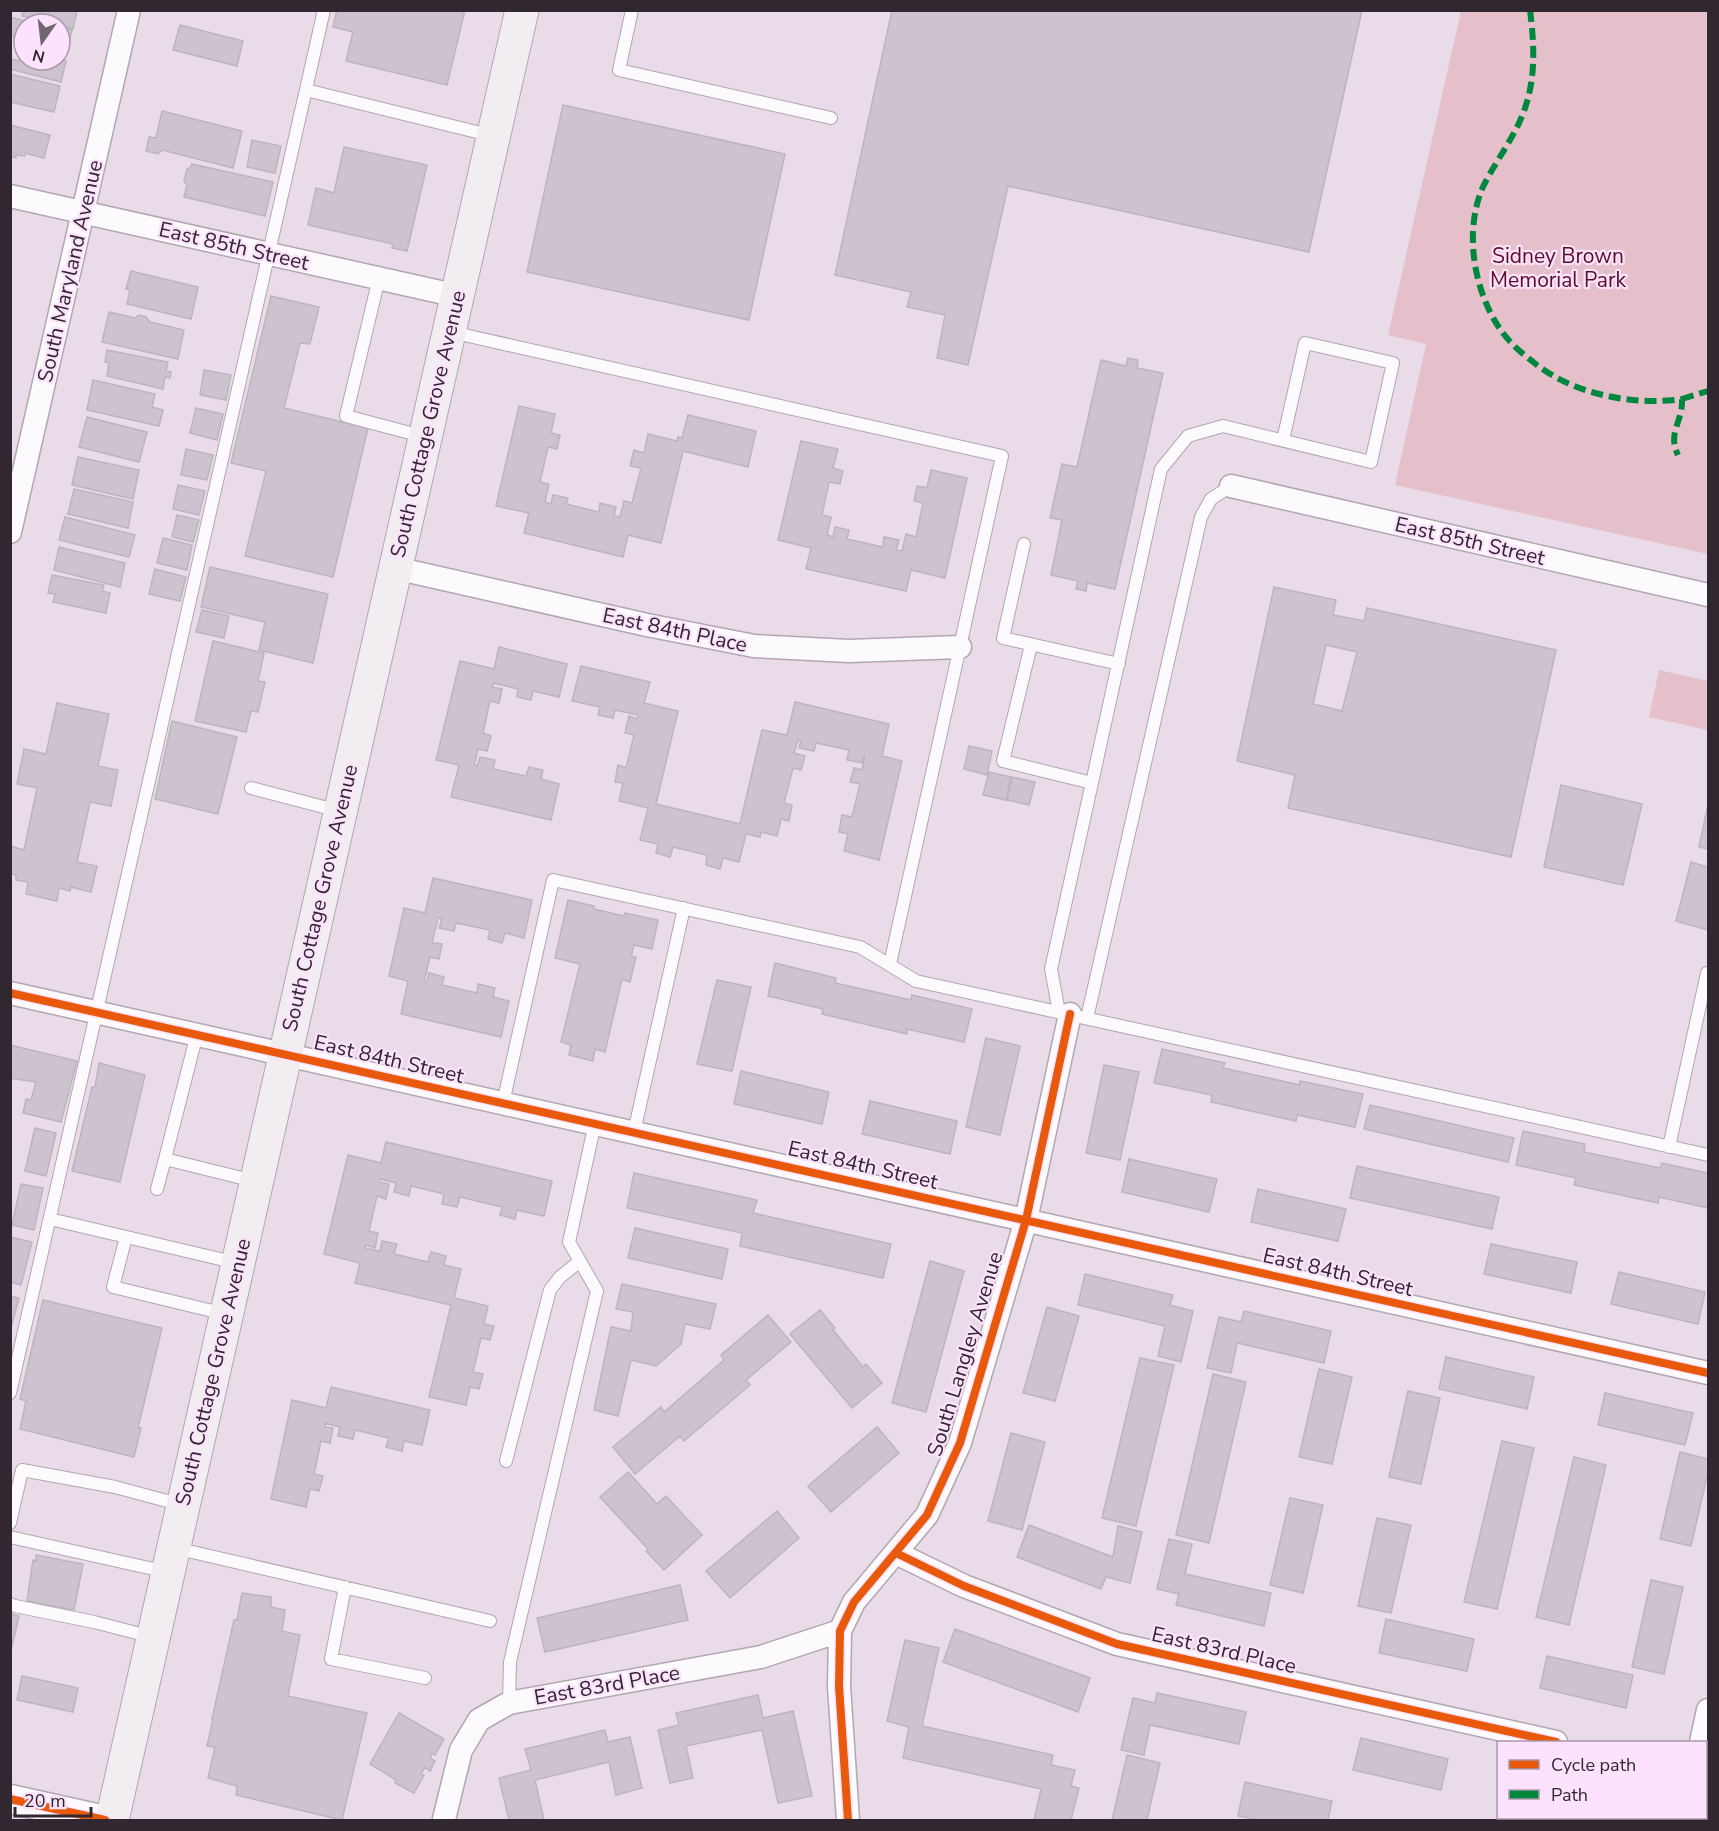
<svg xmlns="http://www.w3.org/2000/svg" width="1719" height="1831" font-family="'Nunito Sans',sans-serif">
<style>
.green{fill:#e5c0ca}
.building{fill:#ccc3cf;stroke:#bcb4bf;stroke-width:1.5;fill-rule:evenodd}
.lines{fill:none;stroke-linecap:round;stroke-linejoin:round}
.service-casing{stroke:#b1a7b1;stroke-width:14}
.minor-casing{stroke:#b1a7b1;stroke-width:25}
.tertiary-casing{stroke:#b1a7b1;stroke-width:31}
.secondary-casing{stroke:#b1a7b1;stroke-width:35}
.service{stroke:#fcfafc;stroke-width:12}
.minor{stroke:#fcfafc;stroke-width:22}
.tertiary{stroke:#fcfafc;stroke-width:28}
.secondary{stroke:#f2edf0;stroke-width:33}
.quiet{stroke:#00873e;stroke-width:6;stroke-dasharray:12 6;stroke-linecap:butt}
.cycleway-casing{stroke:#fce2fc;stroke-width:11}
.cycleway{stroke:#e8590c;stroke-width:8}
.labels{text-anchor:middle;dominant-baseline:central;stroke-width:4.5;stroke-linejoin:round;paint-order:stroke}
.street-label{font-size:21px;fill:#312731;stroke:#fce2fc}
.park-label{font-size:21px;fill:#5b0d24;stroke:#fce2fc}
</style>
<rect width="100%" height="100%" fill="#e9dbe8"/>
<path class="green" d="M1461,11h247v543l-313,-69 31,-141 -38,-9z
M1659,670l49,11v41l-1,8 -58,-13z"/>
<path class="building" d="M23,10h54l-4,19 -13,-3v-2l-38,-8z
M337,10h128l-18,75 -101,-24 7,-29 -20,-5z
M892,10h470l-53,242 -301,-66 -40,179 -31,-7 8,-43 -38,-8 4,-15 -76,-17z
M10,17l27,7h-13v20l-9,-3 2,-4 -7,-1z
M180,25l63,16 -6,25 -64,-16z
M64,28l8,2 -6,24 -6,-1v-23l4,1z
M22,50h2v10l36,-1 6,2 -5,21 -51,-13v-10l9,2z
M10,74l50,12 -6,26 -44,-10z
M563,105l222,49 -36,166 -222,-48z
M162,111l80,20 -9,37 -71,-18 -4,4 -12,-3 3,-14 7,1z
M10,125l40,10 -6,23 -19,-5v3l-9,-1v3l-6,-2z
M252,140l29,6 -6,27 -28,-6z
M344,147l83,18 -20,86 -15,-3 1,-4 -85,-19 8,-37 18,5z
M192,164l81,18 -8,34 -81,-19 3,-12 -3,-4 3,-12 4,-2z
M131,271l67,16 -7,32 -64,-15 3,-14 -4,-1z
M271,296l48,11 -9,37 -10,-1 -16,65 84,20 -35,149 -88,-21 21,-85 -35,-8z
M109,312l26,6 4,-3 7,2 4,5 34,8 -6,29 -76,-17z
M107,350l61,12 -2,9 5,1 -1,6 -5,-1 -2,12 -56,-13 2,-13 -4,-1z
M1128,358l10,2 -1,8 26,5 -48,216 -28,-6 -1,8 -10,-2 2,-8 -27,-6 11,-55 -12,-2 12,-54 15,3 24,-107 25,6z
M204,370l27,5 -5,25 -26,-5z
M93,380l62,14 -3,13 11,3 -4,16 -72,-16z
M519,406l36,8 -4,19 9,2 -3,14 -9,-2 -8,35 9,2 -4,18 6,2 2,-9 15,3 -2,6 33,8 1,-9 16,4 -2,9 6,1 4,-16 8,2 9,-35 -11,-2 4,-16 10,3 4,-19 29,7 1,-4 4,1 6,-23 68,16 -8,36 -65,-16 -22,92 -33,-8 -5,22 -99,-24 5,-20 -33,-7z
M196,408l27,6 -6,26 -27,-7z
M87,417l60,15 -8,30 -60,-15z
M801,441l37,8 -5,19 10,3 -3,13 -11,-2 -7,33 9,2 -4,18 6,2 2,-10 14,3 -2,9 36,8 1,-10 15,3 -3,10 6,1 4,-17 10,3 7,-34 -9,-2 3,-15 10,2 4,-18 36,8 -22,100 -34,-8 -5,21 -100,-22 5,-21 -33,-8z
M186,449l27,6 -6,25 -26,-5z
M78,457l61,13 -6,29 -61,-14z
M178,485l27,6 -6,24 -26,-6z
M74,489l59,13 -5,26 -60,-14z
M177,515l22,5 -6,22 -21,-5z
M65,517l70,18 -6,22 -70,-17z
M163,538l29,7 -5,25 -30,-7z
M59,547l66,16 -5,24 -66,-17z
M210,567l118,27 -15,69 -54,-13 6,-28 -64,-15z
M155,569l31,8 -6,24 -31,-7z
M52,575l52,10 -2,6 8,2 -4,20 -53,-11 2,-8 -7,-1z
M1274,587l62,13 -3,15 31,6 3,-13 189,42 -45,207 -223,-49 7,-33 -58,-14zM1326,645l31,7 -15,59 -29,-7z
M202,610l27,6 -5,22 -28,-6z
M213,641l51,12 -6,28 7,1 -7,30 -7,-1 -5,21 -51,-11z
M499,647l68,17 -8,33 -26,-6 -2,9 -14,-3 1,-8 -24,-6 -2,4 10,2 -3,14 -9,-2 -7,32 8,3 -4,15 -9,-2 -4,16 3,1 3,-9 15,3 -2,9 33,7 3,-9 14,3 -2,9 18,5 -8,36 -100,-23 8,-32 -23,-5 24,-99 34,8z
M581,666l69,16 -6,21 34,8 -22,93 84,20 22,-94 25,5 8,-33 94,22 -7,32 20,5 -23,99 -35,-9 4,-17 -9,-2 3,-17 10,2 8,-33 -10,-2 4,-14 8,2 3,-15 -3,8 -15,-3 2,-10 -33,-7 -2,8 -15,-3 2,-7 -3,-1 -4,13 11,3 -4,14 -8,-2 -9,35 8,2 -3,16 -8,-2 -4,17 -16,-4 -1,5 -14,-3 -7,28 -16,-4 -3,11 -14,-4 1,-10 -34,-8 -3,10 -14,-4 2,-9 -18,-4 8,-32 -29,-7 4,-18 -8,-1 3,-17 8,3 8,-33 -9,-2 4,-17 8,3 1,-4 -23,-5 -2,8 -15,-3 2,-8 -28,-6z
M57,703l52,11 -11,52 20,4 -7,36 -21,-4 -13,60 20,4 -6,26 -20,-5 -1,4 -11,-3 -2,13 -31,-7 2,-12 -12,-2v-5l-6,-2v-27l14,4 13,-62 -20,-4 7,-35 22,5z
M172,721l65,16 -19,77 -63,-15z
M969,746l23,5 -5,24 -23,-6z
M989,772l22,5 -5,23 -23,-5z
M1012,777l23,5 -6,23 -22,-5z
M1561,785l81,19 -19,81 -79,-18z
M1707,809l1,1v39l-9,-2z
M1691,862l17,5v63l-32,-9z
M433,878l99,22 -8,38 -19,-5 -3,10 -14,-4 2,-9 -34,-7 -2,8 -15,-3 3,-10h-4l-6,25 10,1 -3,15 -9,-2 -6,25h3l2,-9 15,4 -2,8 35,8 1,-9 17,4 -2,9 16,4 -8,36 -100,-23 7,-33 -19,-5 15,-68 21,5z
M568,900l26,6v3l30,7 1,-3 33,7 -6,29 -18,-4 -3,11 5,1 -6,25 -8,-3 -17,73 -10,-3 -2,12 -24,-6 2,-10 -10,-3 19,-78 -25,-6z
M775,963l61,15 -1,5 76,17 1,-5 60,14 -8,33 -57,-13v5l-85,-20 1,-5 -55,-13z
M717,980l34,7 -19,84 -35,-7z
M986,1038l34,8 -20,89 -34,-8z
M10,1045l67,16 -16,61 -38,-9 3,-14 5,1 5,-18 -26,-4z
M1162,1049l63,14 -2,5 77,17v-4l63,13 -8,33 -58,-12 -1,6 -85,-19 1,-7 -58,-12z
M99,1063l46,12 -25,107 -48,-11 20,-84h3z
M1104,1065l35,7 -19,88 -34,-7z
M741,1071l88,21 -7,32 -88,-20z
M870,1101l87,20 -7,33 -88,-20z
M1370,1105l144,33 -6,24 -144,-33z
M35,1128l21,5 -10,43 -21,-5z
M1523,1131l62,13 -1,8 76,16 2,-5 46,10v35l-49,-11 -1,6 -84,-18 2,-7 -60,-13z
M386,1142l166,39 -8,35 -27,-6 -2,9 -15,-4 2,-8 -42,-10 -3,10 -15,-3 2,-10 -33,-8 -2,10 -15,-4 2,-9 -16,-4 -1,3 10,2 -3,15 -9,-3 -8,35 9,2 -3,15 -9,-3 -1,3 15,3 2,-10 15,3 -3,10 34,8 3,-10 15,4 -2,9 17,4 -7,29 34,8 -4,18 10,2 -4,14 -9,-2 -8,34 10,2 -4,15 -9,-2 -4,18 -37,-8 22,-92 -96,-22 5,-20 -36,-9 24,-99 33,8z
M1129,1159l88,20 -8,33 -87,-20z
M1357,1166l142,31 -7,32 -142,-31z
M634,1173l123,27 -4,13 138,31 -8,34 -143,-32 2,-13 -115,-25z
M21,1184l22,4 -9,42 -22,-5z
M1258,1189l88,20 -8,32 -87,-19z
M635,1228l93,21 -6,30 -94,-21z
M10,1237l22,5 -11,43 -11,-3z
M1491,1244l86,18 -6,31 -87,-19z
M930,1261l34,10 -38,141 -34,-9z
M1619,1272l86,20 -7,32 -87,-20z
M1085,1274l88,21 -3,10 23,6 -12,51 -23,-6 7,-30 -87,-21z
M622,1284l94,20 -6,25 -25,-5 -4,20 -25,22 -25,-6 -13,56 -24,-6 17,-83 20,4 2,-19 -17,-3z
M10,1296l9,2 -9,34z
M43,1300l119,28 -24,100h3l-7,29 -114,-28 6,-28 -6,-2z
M1047,1307l32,9 -24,85 -32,-8z
M820,1310l15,18 -2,2 30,37 3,-3 16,19 -30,25 -62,-74z
M1244,1311l87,20 -7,32 -87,-20 -6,30 -24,-5 12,-51 22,5z
M768,1315l23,27 -45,38 4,5 -66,56 -4,-5 -45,38 -22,-27 48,-40 3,5 60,-52 -3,-5z
M1446,1357l88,20 -7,32 -88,-20z
M1140,1358l34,7 -38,161 -34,-8z
M1319,1369l33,8 -20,87 -33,-7z
M1213,1374l33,8 -37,161 -33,-8z
M331,1387l99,23 -8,35 -18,-4 -2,10 -16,-4 3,-9 -34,-8 -2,9 -15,-3 2,-9 -15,-4v4l8,1 -3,15 -9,-2 -7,33 9,2 -4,15 -9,-2 -4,18 -35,-8 21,-99 34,8z
M1408,1391l32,7 -19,86 -32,-7z
M1605,1393l88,20 -8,32 -87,-20z
M877,1427l22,26 -68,59 -23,-26z
M1011,1433l34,9 -23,88 -34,-9z
M1502,1441l32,7 -37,161 -33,-7z
M1680,1452l28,7v13l-17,74 -31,-7z
M1574,1457l32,8 -37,160 -33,-8z
M628,1472l29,32 9,-8 36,39 -38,35 -18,-19 2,-2 -48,-52z
M1290,1498l33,7 -20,88 -33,-8z
M777,1511l22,27 -69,60 -24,-27z
M1377,1518l34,7 -20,88 -33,-7z
M1029,1525l84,32 5,-31 24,6 -12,51 -24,-6 -5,12 -84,-32z
M1169,1539l23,5 -7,30 86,19 -7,33 -88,-21 3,-11 -22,-5z
M36,1555l47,9 -9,46 -47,-9 6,-41 3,1z
M1651,1580l32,7 -19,87 -32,-7z
M680,1585l8,35 -143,32 -8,-34z
M242,1593l29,4v10l14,3 -3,21 18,4 -12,61 79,17 -25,107 -106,-25 1,-9 -29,-8 7,-31 -8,-1 6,-27h-1l22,-99h3z
M10,1614l9,2 -9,39z
M1386,1619l88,20 -7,32 -88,-18z
M955,1629l135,49 -12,34 -135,-50z
M905,1640l34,8 -17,78 131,29 -2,10 24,5 -4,16 8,2 -8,32h-37l7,-31 -138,-31 6,-31 -22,-6z
M1547,1656l86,19 -7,33 -86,-20z
M22,1676l56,12 -5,24 -56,-12z
M1157,1693l89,19 -7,32 -89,-19 -6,30 -23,-5 12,-52 22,5z
M758,1695l5,23 30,-7 19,85 -34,7 -16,-73 -76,16 7,32 -23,5 -12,-53 21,-5 -3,-12z
M399,1713l45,26 -9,16 -3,-2 -2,5 5,3 -5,10 -5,-4 -4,7 3,1 -10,18 -19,-10 1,-3 -26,-16z
M605,1730l3,12 22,-5 12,51 -26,7 -7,-33 -74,18 9,40h-35l-10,-42 32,-8 -6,-21z
M1361,1738l87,21 -7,31 -88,-20z
M1127,1755l33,8 -13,57h-35z
M1245,1782l87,19 -4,19h-69l-21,-4z
M1560,1818h41v2h-30z"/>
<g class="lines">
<g class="service-casing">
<path id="service" d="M632,10l-13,60 212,48
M306,90l187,46
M379,278l-33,138 79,21
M451,332l551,124 -112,508
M1024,544l-21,94 116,26
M1031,645l-28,116 89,22
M251,788l88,23
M1059,1012l-8,-43 110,-500 27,-33 35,-10 148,36 22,-99 -88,-20 -22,97
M1087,1018l114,-501 10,-18 20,-13
M197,1034l-32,125 89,22
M503,1103l50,-223 307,67 56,34 792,174
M634,1132l50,-224
M1669,1147l38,-174
M157,1189l8,-30
M50,1219l187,44
M126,1237l-13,50 112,27
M10,1393l314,-1383
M506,1461l44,-171 10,-13 20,-16
M10,1523l12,-53 93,17 67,18
M10,1537l157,35
M175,1548l315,73
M345,1587l-14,72 94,19
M10,1604l5,2 79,16 58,15
M509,1703l1,-41 87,-371 -28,-49 26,-119"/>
</g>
<g class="minor-casing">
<path id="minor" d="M10,196l448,100
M1231,486l477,109
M10,532l119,-522
M395,568l252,57 107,21 95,5 111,-4
M10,993l1698,380
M896,1553l68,33 153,58 439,98
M1701,1742l7,-32
M444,1819l17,-69 18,-30 30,-17 252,-46 79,-26
M848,1820l-9,-134 1,-55 14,-29 73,-87 33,-72 66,-223 44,-206
M1683,1820l1,-2"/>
</g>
<g class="tertiary-casing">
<path id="tertiary" d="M10,1799l95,21"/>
</g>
<g class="secondary-casing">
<path id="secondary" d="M112,1820l410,-1810"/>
</g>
<use href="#service" class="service"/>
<use href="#minor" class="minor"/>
<use href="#tertiary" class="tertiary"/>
<use href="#secondary" class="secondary"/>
<path class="quiet" d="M1530,10c4,32 6,64 -4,95 -9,30 -31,56 -44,84 -18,44 -8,102 18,140 8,12 20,23 32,32 39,33 100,45 150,38 1,23 -15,34 -4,56
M1682,399l26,-8"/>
<g class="cycleway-casing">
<path id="cycleway" d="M10,993l1698,380
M896,1553l68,33 153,58 439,98
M10,1799l95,21
M848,1820l-9,-134 1,-55 14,-29 73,-87 33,-72 66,-223 44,-206"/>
</g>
<use href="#cycleway" class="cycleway"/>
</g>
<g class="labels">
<g class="street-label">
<text transform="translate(234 246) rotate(13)">East 85th Street</text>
<text transform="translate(70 271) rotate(-77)">South Maryland Avenue</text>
<text transform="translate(428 424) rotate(-77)">South Cottage Grove Avenue</text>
<text transform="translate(1470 541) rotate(13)">East 85th Street</text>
<text transform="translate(675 630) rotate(12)">East 84th Place</text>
<text transform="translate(320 898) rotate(-77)">South Cottage Grove Avenue</text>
<text transform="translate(389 1059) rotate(13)">East 84th Street</text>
<text transform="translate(863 1165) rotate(13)">East 84th Street</text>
<text transform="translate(1338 1272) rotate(13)">East 84th Street</text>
<text transform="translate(965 1354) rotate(-73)">South Langley Avenue</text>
<text transform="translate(213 1372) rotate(-77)">South Cottage Grove Avenue</text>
<text transform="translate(1224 1650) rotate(13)">East 83rd Place</text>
<text transform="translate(607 1685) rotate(-10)">East 83rd Place</text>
</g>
<g class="park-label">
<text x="1558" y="256">Sidney Brown<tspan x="1558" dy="24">Memorial Park</tspan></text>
</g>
</g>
<rect width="1719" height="1831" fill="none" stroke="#312731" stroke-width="24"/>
<rect x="1497" y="1741" width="210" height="78" fill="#fce2fc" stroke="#ab97ab" stroke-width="1.5"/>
<rect x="1509" y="1760" width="30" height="9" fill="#e8590c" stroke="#ab97ab" stroke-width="1.5"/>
<text x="1551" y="1771" font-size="18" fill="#312731">Cycle path</text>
<rect x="1509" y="1790" width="30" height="9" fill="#00873e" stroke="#ab97ab" stroke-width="1.5"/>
<text x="1551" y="1801" font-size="18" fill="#312731">Path</text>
<g transform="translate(42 42) rotate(194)"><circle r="28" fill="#fce2fc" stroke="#ab97ab" stroke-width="1.5"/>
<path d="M0-4.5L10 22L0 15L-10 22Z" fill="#716671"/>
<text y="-9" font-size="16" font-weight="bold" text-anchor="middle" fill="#312731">N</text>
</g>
<path d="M15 1807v9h76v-9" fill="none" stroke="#312731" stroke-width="3"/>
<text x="24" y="1807" font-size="18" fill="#312731" stroke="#fce2fc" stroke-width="4.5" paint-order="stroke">20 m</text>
</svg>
